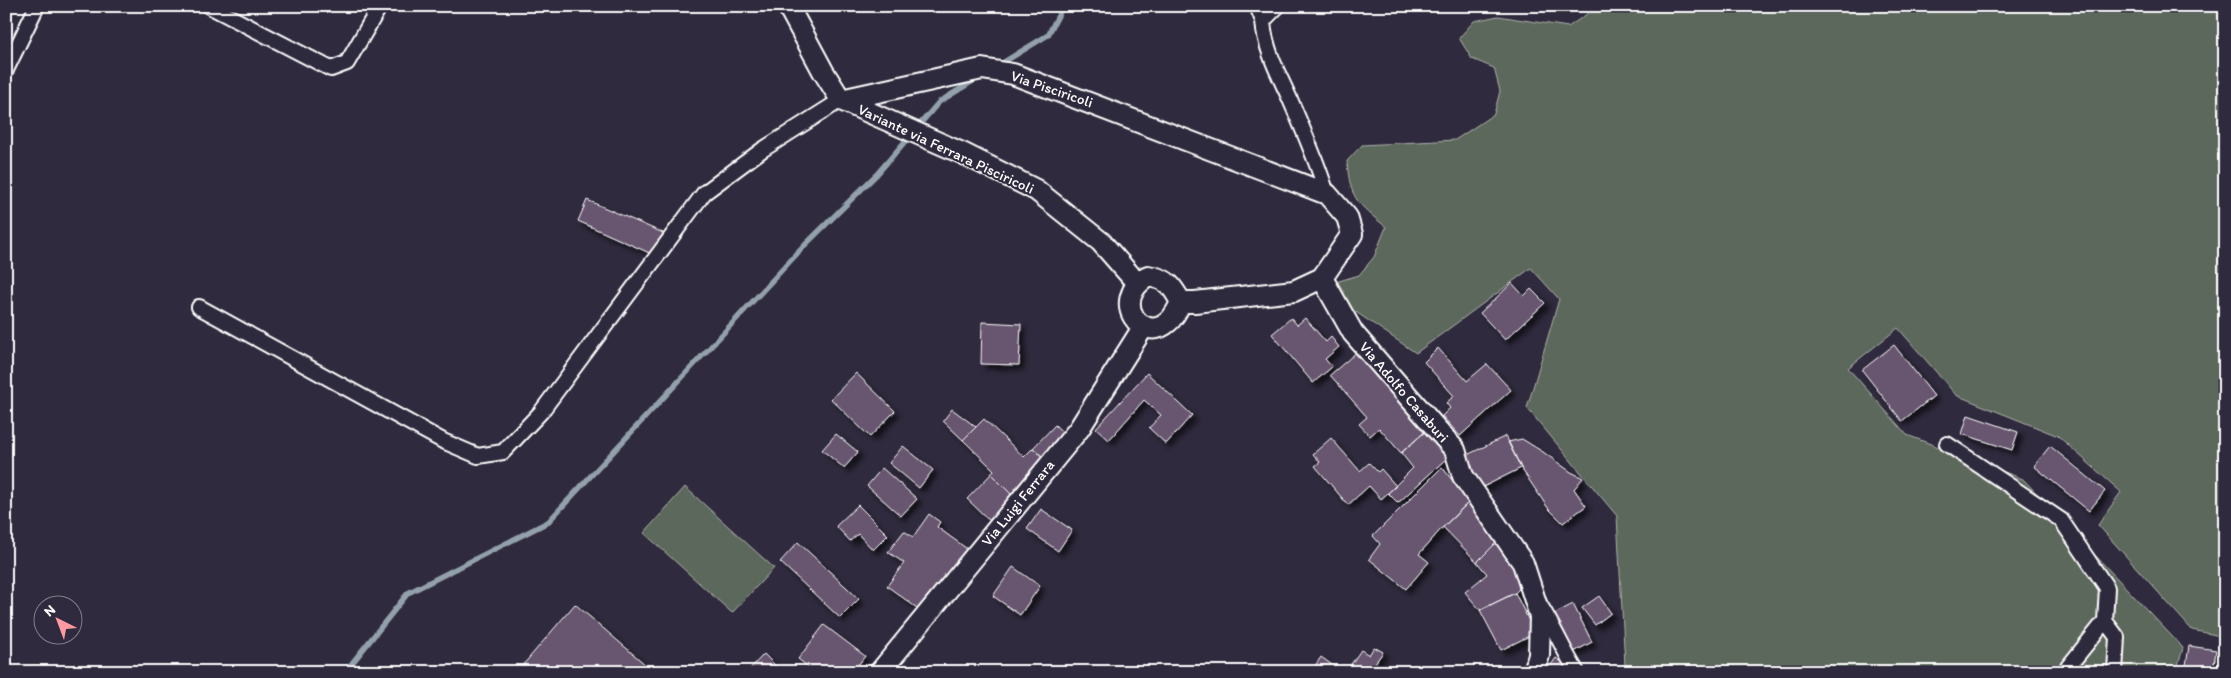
<svg xmlns="http://www.w3.org/2000/svg" width="2231" height="678" font-family="Itim,sans-serif">
<style>
.green{fill:#5d675b;stroke:#aeb3ad}
.lines{fill:none;stroke-linecap:round;stroke-linejoin:round}
.stream{stroke:#92a1ab;stroke-width:5.5}
.building{fill:#675670;stroke:#fff;filter:url(#shadow)}
.street-casing{stroke:#fff;stroke-width:18}
.secondary-casing{stroke:#fff;stroke-width:24}
.street{stroke:#2f2a3d;stroke-width:14}
.secondary{stroke:#2f2a3d;stroke-width:20}
.labels{text-anchor:middle;dominant-baseline:central;stroke-width:4;stroke-linejoin:round;paint-order:stroke}
.street-label{font-size:15px;fill:#fff;stroke:#2f2a3d}
</style>
<defs>
<filter id="shadow"><feDropShadow dx="4.5" dy="4.5" stdDeviation="2.5" flood-color="#0009"/></filter>
</defs>
<rect width="100%" height="100%" fill="#2f2a3d"/>
<filter id="ink" filterUnits="userSpaceOnUse"><feTurbulence type="fractalNoise" baseFrequency=".02" numOctaves="2"/><feDisplacementMap in="SourceGraphic" scale="10" xChannelSelector="R" yChannelSelector="G"/><feConvolveMatrix kernelMatrix="1 2 1 2 8 2 1 2 1" color-interpolation-filters="sRGB"/></filter>
<g filter="url(#ink)">
<path class="green" d="M1592,6h633v631l-33,-7 -94,-105 23,-33 -63,-56 -102,-41 -58,-67 -50,40 59,67 116,44 160,169 -7,24h-529l-22,-6 -8,-150 -90,-108 32,-109 -28,-31 -115,85 -97,-66 40,-12 15,-18 12,-30c-28,-23 -36,-27 -39,-66l15,-16 93,-5 39,-26 6,-23 -6,-23 -22,-9 -13,-21 15,-17 24,-5 70,11 19,-13z
M685,487l89,81 -42,45 -88,-80z"/>
<g class="lines">
<path class="stream" d="M999,65l49,-30 15,-29
M345,672l63,-79 140,-71 257,-277 72,-71 62,-72 39,-24"/>
</g>
<path class="building" d="M587,200l76,33 -9,22 -76,-34z
M1512,283l12,13 7,-7 14,14 -40,37 -25,-27z
M1291,318l6,7 8,-7 21,24 5,-5 8,10 -14,12 7,8 -19,16 -41,-49z
M982,322l39,2 -2,41 -38,-1z
M1894,345l40,51 -32,25 -40,-51z
M1438,348l29,33 20,-17 24,26 -51,46 -18,-20 8,-8 -4,-5 8,-7 -30,-34z
M1358,351l70,78 -27,24 -22,-25 -9,8 -11,-12 8,-7 -37,-42z
M856,373l39,38 -25,26 -39,-38z
M1147,373l45,42 -26,29 -17,-16 12,-13 -17,-15 -35,40 -13,-12z
M952,409l24,18 -13,13 -20,-19z
M1968,415l50,17 -6,18 -50,-16z
M984,419l40,38 9,-9 15,14 -34,35 -23,-23 3,-4 -31,-30z
M1055,425l15,14 -22,23 -15,-14z
M1428,429l11,12 9,16 -50,46 -10,-10 25,-25 -12,-15z
M836,434l22,18 -14,16 -22,-18z
M1506,436l15,32 -40,20 -16,-32z
M1331,438l29,33 9,-8 9,9 3,-3 15,17 -15,13 -12,-13 -21,19 -33,-39 5,-4 -7,-8z
M1522,439l21,13 28,20 12,6 -9,11 12,17 -23,17 -15,-15 -27,-40 -13,-26z
M903,446l30,24 -14,18 -30,-25z
M2050,446l55,45 -16,20 -55,-45z
M1442,467l27,35 -26,25 -24,27 10,8 -23,27 -37,-30 11,-15 -7,-8z
M882,468l35,31 -16,17 -34,-30z
M991,474l23,23 -24,24 -23,-22z
M1469,502l31,37 -23,23 -34,-35z
M858,505l30,30 -15,15 -15,-16 -8,7 -14,-15z
M1041,509l31,21 -14,21 -31,-22z
M929,514l11,8 -3,5 33,24 -45,63 -38,-28 17,-23 -16,-11 16,-21 9,6z
M1500,539l20,25 -1,25 -4,4 -35,17 -15,-18 22,-18 -10,-12z
M798,542l61,57 -19,19 -60,-56z
M1013,567l27,19 -20,29 -27,-19z
M1515,593l20,40 -34,17 -21,-40z
M1599,596l12,17 -16,12 -13,-17z
M575,604l79,68h-137z
M1573,604l19,38 -20,11 -20,-38z
M824,625l41,31 -12,16h-38l-17,-13z
M2189,646l27,4 -3,22h-28z
M1374,647l9,5 -14,20h-19l-3,-2 14,-20 8,5z
M764,654l18,18h-35z
M1321,657l21,15h-31z
M1556,658l11,7 3,7h-24z"/>
<g class="lines">
<g class="street-casing">
<path id="street" d="M209,6l122,63 16,-6 33,-57
M1257,6l6,15
M1278,6l-15,15c2,28 15,52 26,76 14,32 28,64 38,97
M6,70l31,-64
M199,307l244,134 35,15 25,-4 38,-40 163,-219 58,-43 79,-50
M1947,444l114,76 46,68 -2,33 -41,51
M1540,605c14,22 23,45 37,67
M2105,621l12,16 -2,35"/>
</g>
<g class="secondary-casing">
<path id="secondary" d="M788,6l35,65 18,29 141,-31 31,5 314,120 20,23 5,17 -30,44 -28,13 -99,11h-14
M841,100l123,54 72,36 65,52 36,41
M1148,276c20,3 24,10 33,26 -3,7 -7,15 -13,20 -25,23 -60,-21 -20,-46z
M1322,278l31,55 102,117 8,26 60,87 17,53 -1,39 -5,17
M880,672l199,-243 65,-103"/>
</g>
<use href="#street" class="street"/>
<use href="#secondary" class="secondary"/>
</g>
</g>
<g class="labels">
<g class="street-label">
<text transform="translate(1052 89) rotate(19)">Via Pisciricoli</text>
<text transform="translate(946 149) rotate(25)">Variante via Ferrara Pisciricoli</text>
<text transform="translate(1404 392) rotate(49)">Via Adolfo Casaburi</text>
<text transform="translate(1018 503) rotate(-51)">Via Luigi Ferrara</text>
</g>
</g>
<rect width="2231" height="678" fill="none" stroke="#2f2a3d" stroke-width="25"/>
<rect x="12" y="12" width="2206" height="653" fill="none" stroke="#fff" stroke-width="2" filter="url(#ink)"/>
<g transform="translate(58 620) rotate(318)"><circle r="24" fill="#2f2a3d" stroke="#827f8b"/>
<path d="M0-4L9 19L0 12L-9 19Z" fill="#ff9aa2"/>
<text y="-8" font-size="14" font-weight="bold" text-anchor="middle" fill="#ffffff">N</text>
</g>
</svg>
